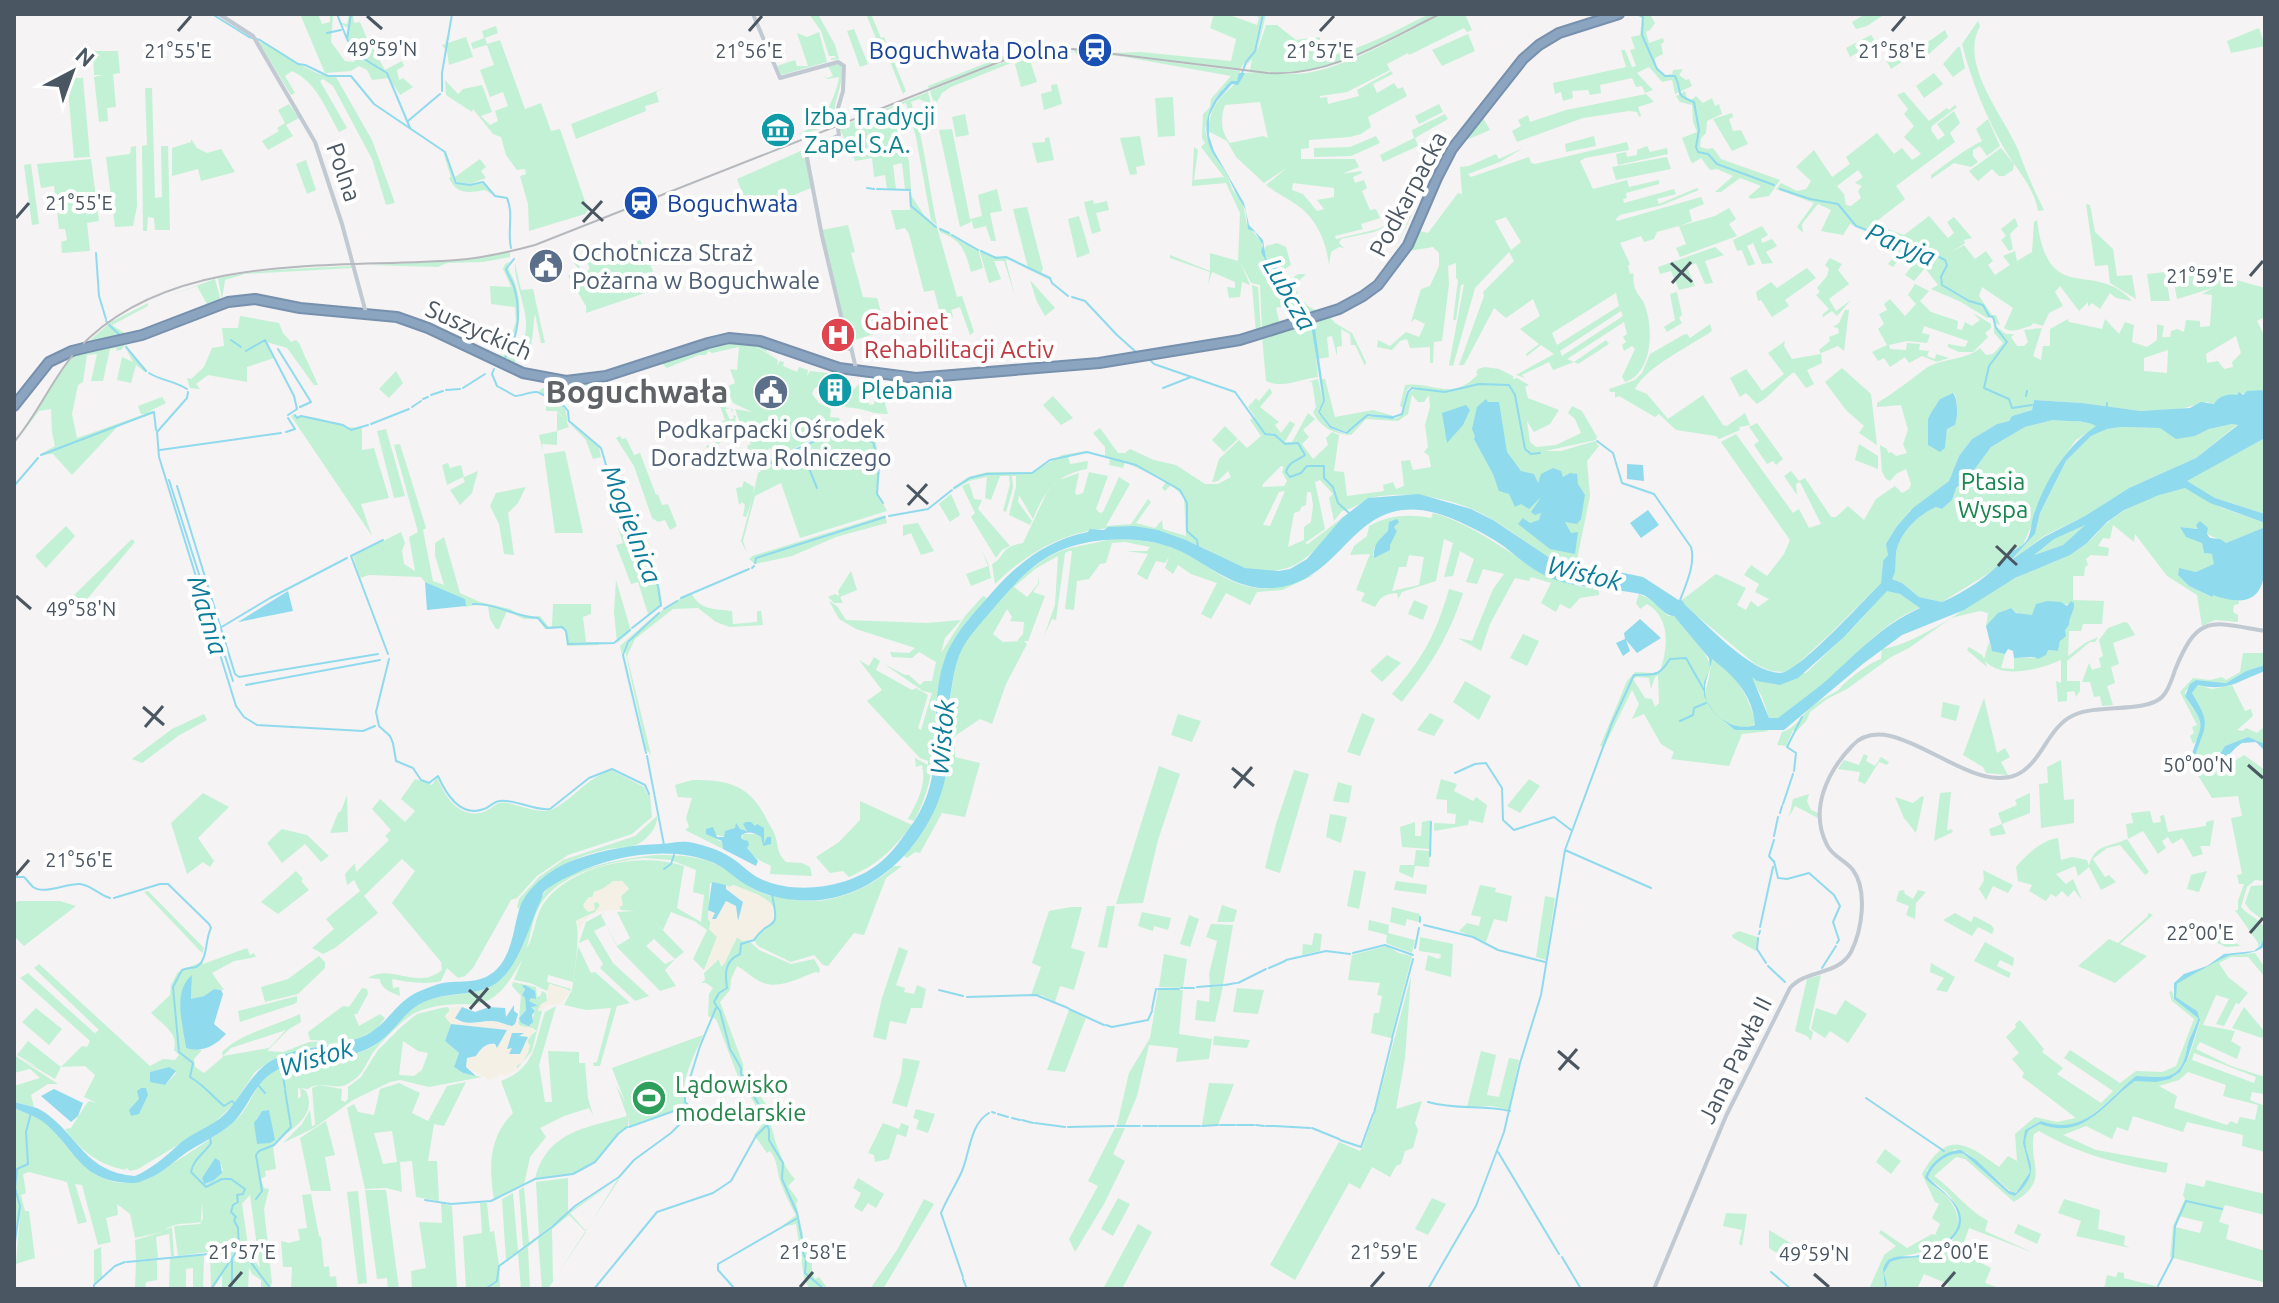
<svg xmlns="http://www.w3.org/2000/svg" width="2279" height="1303" font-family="Ubuntu,sans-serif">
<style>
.green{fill:#c3f1d5;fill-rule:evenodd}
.sand{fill:#f5f0e5}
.water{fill:#90daee;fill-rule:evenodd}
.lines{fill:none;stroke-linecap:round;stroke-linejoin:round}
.stream{stroke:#90daee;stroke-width:2}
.highway-casing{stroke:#7690ad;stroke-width:12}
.minor{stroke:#c1cad2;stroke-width:4}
.highway{stroke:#8ba5c1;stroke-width:8}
.rail{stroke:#b5b8bd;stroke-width:2}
.highway-bridge-casing{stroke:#7690ad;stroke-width:12;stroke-linecap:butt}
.highway-bridge{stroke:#8ba5c1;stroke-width:8}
.ticks{fill:none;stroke:#4a5661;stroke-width:3}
.labels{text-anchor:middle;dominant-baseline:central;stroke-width:8;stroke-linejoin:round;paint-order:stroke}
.transit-label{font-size:24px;fill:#164399;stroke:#fff;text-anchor:end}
.culture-label{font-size:24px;fill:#0d838f;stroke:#fff;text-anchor:start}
.street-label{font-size:24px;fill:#4a5661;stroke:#fff}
.service-label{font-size:24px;fill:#4e5e75;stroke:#fff;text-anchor:start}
.health-label{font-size:24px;fill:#be3a42;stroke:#fff;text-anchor:start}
.park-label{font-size:24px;fill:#17864f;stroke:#fff}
.leisure-label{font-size:24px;fill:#27864d;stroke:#fff;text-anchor:start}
.water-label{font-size:26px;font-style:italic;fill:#0c7c9b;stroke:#fff}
.district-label{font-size:32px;font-weight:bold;fill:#5f6368;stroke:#fff}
.ticks-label{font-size:20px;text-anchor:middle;fill:#4a5661;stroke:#fff;stroke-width:8;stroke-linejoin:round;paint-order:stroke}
</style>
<rect width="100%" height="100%" fill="#f5f3f3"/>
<path class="green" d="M300,14h18l4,10 8,-2v-8h3l-2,28 14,19 9,1 3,-7 -11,-19 2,-8 -10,-6 9,2 2,-10h4l1,9 6,-1 8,19 4,-1 6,10 -3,2 10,18 17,-9 2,5 -7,4 2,10 4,-2 10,9 -13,8 -11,-17 -17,2 -5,-10 -8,-4 -8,5 -26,2z
M809,14h9l17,31 4,14 -8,1v-2h5l-1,-2h-6l-8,-25z
M866,14h5l10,24 3,-1 22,54 -3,3 -14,-35 -4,1z
M1214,14h13l30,11 2,-8 -8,-3h11l-8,36 -14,19 -128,-16 28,-1 91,9 5,-22 -26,-11z
M1264,14h2l-9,38 9,-27h11l19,15 24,-3v17c19,9 89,-31 110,-40h8c-38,18 -92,52 -132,57 -19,3 -38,1 -56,-1l2,-11 -8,9 13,-21z
M1442,14h26l-2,3 6,13 -5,2 -3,-4 -55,27 -1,-2 -21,11 3,6 -43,22 -27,4v2l7,-1 1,7 31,-8 -2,-6 34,-19 2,3 -20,10 4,9 17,-10 4,6 5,-2 4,9 -39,21 3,10 -10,7 -11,3 -41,3v8l-8,1v10h54l4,8 -17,7 19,-3 1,2 -9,4 2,6 9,-3 3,8 -5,3 8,19 6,-1 4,9 -19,6 2,5 -28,7 1,3 42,-10 34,-15 -16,34 13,-30 -35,14 -33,7 -2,4 5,5 -5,-1 -8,5 -2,13c-3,-25 -13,-48 -35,-62 -9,-6 -19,-11 -28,-18l22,-18 -24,16 -28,-26 -9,-16 -19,-10c3,-34 19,-36 37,-58 19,-3 44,4 67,-1 41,-8 92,-39 130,-58zM1260,102l8,36 -5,-2 -33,7c-9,-10 -10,-25 -5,-38zM1293,183l41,5v9l-17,3 7,9 -7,2 -14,-17 -11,-4z
M1634,14h16l5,9 -5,7 -4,2 3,11 14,-5 1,4 -3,2 2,10 -8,4 1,8 9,9 7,-1 1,-4 10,-1 -4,6 7,5 3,-1 3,7 -17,8 -3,-14 -10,2 -13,-15 -12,6 16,17 -8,3 -3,-7 -6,1 -4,-9 -32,7 1,8 -11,2 -2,-5 -16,1 1,7 -10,3 -2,-9 -6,2 -2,-11 73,-16 -5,-17h4l7,17 4,-1 -6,-16 5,-1 -4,-12 9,-2 2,-17z
M1861,14h24l-18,12 -11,3 -4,-7 10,-6z
M1978,21l2,5c-22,39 26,93 39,126 7,20 15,38 25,58l-6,1c-4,-24 -21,-41 -33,-61 -19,-33 -34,-70 -43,-106z
M496,26l2,7 -13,5 2,6 13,-4 25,69 16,-6 10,28 9,-2 28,81 -3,4 -56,17 -1,-27 -8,-28 6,-2 -1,-5 -8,1 -11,-15 -5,-18 -8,-3 -20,-25 -1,3 -26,-17 -1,-15 13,14 5,-5 19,-4 10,27 -11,4 9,9 8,-4 -3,-10 13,-5 -5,-14 -13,5 -10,-27 14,-5 -7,-20 -14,4 -2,-6 13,-5 -2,-7z
M2259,28l6,18 -34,7 -4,-12z
M854,29l14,35 -8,3 -13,-36z
M1945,30l3,7 -19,17 -6,-6 -32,21 -5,-9 12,-7 4,7z
M819,32l8,30 -46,13 -4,-9 18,-6 2,6h11l-11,-33 10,4z
M1468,34l7,17 -33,15 -10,-16z
M1871,35l5,7 -26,15 -4,-9z
M447,37l1,6 18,-6 7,20 -24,8 -2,-13 -5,-7 3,-1z
M258,41c27,8 48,35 78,36l36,63 23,63 -9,2 -14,-46 -39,-73 -10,-7 -3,2 27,47 -8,4c-13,-23 -22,-49 -47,-61l-7,5 10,17 -4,2z
M1069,46l3,3c-52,-1 -96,22 -143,40l-1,-3 84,-33z
M1958,47h2l5,21 -12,9 -10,-13z
M1074,50l166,21 -3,10 -13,6 -9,13 -10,29 1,6 6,17 16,23 4,14 11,15 4,21 15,17 1,15 18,22 3,9 22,28 -15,7 -5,-17 -10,2 4,17 -18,6 -2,-46 -9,-2 -11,-22 10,24 -8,-3 -2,15 -11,1 -2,-11 8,1v-6l-23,-10 -4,13 2,-13 -40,-14v-3l40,16v-18l28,8 2,-48 -14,-30 -34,3 2,-39 4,3 -4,30 30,-3 -23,-30 4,-4 -3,-5 1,-24 7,-7 1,-8 20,-23 -106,-19 -32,-4 -17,1z
M93,51h25l2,22 -7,1 3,33 -9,1 1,13 -9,1 -5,-45 9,-2h-9z
M1055,51h17l1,2 -18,-2 -24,4 -80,32 -9,6 -5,9 -4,-2 -3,-9c41,-17 81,-35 125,-40z
M1029,57l8,25 -16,5 -6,-23z
M838,64l4,3c2,20 -12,39 -7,58l-38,10c24,-10 38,-33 42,-58l-12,2 -4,-4 4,3 6,-2 -5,-10z
M1934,73l9,11 -19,14 -8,-12z
M67,78h16l7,79 -16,1z
M1057,84l5,20 -18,6 -3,-16 11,-3 -1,-6z
M145,88h7l3,110 7,-1 -1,-51h7l2,84h-15l-1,-12 -6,-1 -1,14h-4l-1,-85 5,-1z
M664,88l-8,4 3,10 -14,4 1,5 -70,28 -5,-15z
M1685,91l2,7 4,2 5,-4 7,7 9,-5 3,8 4,-2 3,10 -15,7 -1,12 -5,5 -1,9 8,2 5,-1 8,11 59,21 -11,16 -18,3 -3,-2 13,-11 -21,-8 -19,14h-6l18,-16 -16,-7 -7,1 -9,-12 -8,5 -2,-1 -9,-24 15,-6 -4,-10 -1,-17 -12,-3 -4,-6z
M928,92l3,12h6h-7l-11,-5 -11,4 3,-1c14,40 17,82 26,123l-6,-5 -15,-83 -10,-34 -13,4 16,54 2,29 -6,-1 -3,-26 -9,2 3,24h-9l-2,-14 -11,2 -2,-19 -17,3 -2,-6h-4l-2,-10 -7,-6 -4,2 8,-3 -5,-11z
M1904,92l25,29 18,-13 2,2 6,-5 2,2 -25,19 -1,4 7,10 7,-5 -8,-11 17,-13 6,12 -10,10 5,9 -59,44 9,13 -32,25 31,11 25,-19 19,22 6,-5 -7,-11 7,-5 18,21 -8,2 1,3 -13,9 12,-7 11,14 11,-8 7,10 -5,4 7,10 15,-10 -7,-9 12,-5 2,10 15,-9 2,-30 3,-2c11,89 57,38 95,81l-16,-3 -6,-5 -10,16 -8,-6 -4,4v-5l-9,9 -19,-25 -5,6 8,14 -14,7 -6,13 -10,-3 -2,3c-9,2 -19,8 -27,2l9,-20 -31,-21 -3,9 13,19h4l4,10 -5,-2 -2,-6 -6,1 -26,-16 -30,-13 7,-4 -13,-17 -11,13 -9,-6 10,-13 -4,-4 7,-10 -9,-3 -16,22 -5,-3 15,-19h-10l-43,-21 -7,11 -22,-4 10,-21 -13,-6 -16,20 1,9 -6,-6 17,-24 -38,-14 5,-6 16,8 9,-2 5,-8 -15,-14 18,-17 18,27 18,-13 -4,-7 31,-24 17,21 8,-6 10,12 9,-6 -17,-17 10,-11 -10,-12 4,-5 -11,-14zM1858,170l5,7 -8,6 7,3 -4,5 3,7 -10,8 -5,-1 -2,-11 -7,-8z
M1646,94l8,8 -16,5 3,9 -2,1 -2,-5 -8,-1 -46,7 -66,24 -5,-11 9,-5 -3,-6 10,-5 2,7 36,-12z
M1173,97l2,39 -17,1 -3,-39z
M289,104l10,14 -13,7 7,11 -25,14 -6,-9 17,-10 -2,-3 8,-5 -7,-13z
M1439,104l4,8 -24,12 -4,-8z
M1732,113l1,4 -4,2 4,12 8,-1 7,14 -16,7 -19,-32z
M965,114l4,21 -13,2 -4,-20z
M1445,114l3,5 -33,19 3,8 -35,16 -3,-7 34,-17 -2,-8z
M1482,116l8,14 -28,12z
M1988,119l12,27 -13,10 -7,-10 -7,4v6l5,6 -7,5 -17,-4 -23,16v-4c19,-14 30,-23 51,-34l-6,-12z
M952,129l18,90 12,-3 -4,-21 19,-6 5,22 -12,2 6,28h-5l-5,-15 -12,3 -3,-10v3l-11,5 -21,-97z
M1140,136l5,29 -9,2 1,7 -7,1 -10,-37z
M1376,136l4,7 -29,13 -37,1v-9l36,-1z
M1594,136l2,10 -30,6 -1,-8z
M1049,137l5,23 -17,3 -5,-20 13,-1v-4z
M191,139l6,9 10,5 14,-4 14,23 -34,9 -3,-12 -26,7v-28l19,-6z
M1627,142l2,8 -44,8 -5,3 13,28 34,-9 2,7 30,-7v4l-33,9 1,5 -4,1 1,4 50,-14 2,5 -19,5 2,5 38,-16 2,2 -37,15 -42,10 -4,4 1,2 84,-24 3,7 -15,6 3,11 -12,5 35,-10 14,-8 7,11 -7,5 8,12 -57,21 -4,-9 10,-4 -7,-18 -22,6 -3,7 -10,3 -3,-6 -21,7 10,21 -2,2 2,8 3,-1c1,4 0,8 1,12 1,6 6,12 9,16 11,23 11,72 -18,81l-3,-5 13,-28 -3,-3 -8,5 -2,-6 4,-3 -3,-5 4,-3 -3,-12 -57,37 7,3 32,-22 3,4 -31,20 -4,-2 -21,8 -4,-8 -27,13 3,3 -9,-3 38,-21 -13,-9 -14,11 -1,-2 13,-10 -19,-15 20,-13 -7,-17 -27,19 -12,-10 -30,57h-5l25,-69 -1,-4 31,-31 -5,-9 -34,36 -22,78 -4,-1 15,-81 -3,1 -5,35h-3l5,-40 -2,-2v-15l-8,3 1,18 -7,57 -8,1 -1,21h-3v-16l-20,1 -3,-9 -7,2 -8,9 -15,-3 1,-7 12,6 16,-14 13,5 6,-13 -10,-5 -4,3 10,-33 9,-3 9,-20v-13l-6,-6 -24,4 11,-20 8,2 30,-40 4,1 -2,-27 9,-1 27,-12 3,5 24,-11 -23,14 -32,12 3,3 58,-20 2,6 4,1zM1506,217l15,25 -10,8 -16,-29zM1616,293l3,13 -62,39 -5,-12zM1621,311l2,5 -61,40 -2,-5z
M136,146l1,60 -4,20 -18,1 -9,-70 24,-3 1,-7z
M1647,146l3,6 17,-4 1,6 -50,11 -2,-11 10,-2 1,5 10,-2v-5z
M2001,148l13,16 -1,6 -9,6h-5l-7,-7 -14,12 -9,-10z
M803,150l-3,3h3l-1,5h4l5,30 -61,25 -13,-34z
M443,152l4,4 8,27 15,3 14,-3 9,12 -8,-5c-17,3 -28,5 -36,-12l2,-1z
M1667,157l4,12 -55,11 -4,-13z
M91,159l8,62 -12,2 3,28 -28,2 -1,-11 6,-2 -2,-11h-6l-5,-43 -13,2 -4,-24z
M480,159l6,8 -5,4 5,7 -16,6 -13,-2 -2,-5z
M306,160l10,30 -9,4 -11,-30z
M31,164l8,60 -7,1 -8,-60z
M909,192l15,23 13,12 20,70 5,-1 12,36 -4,3 -10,-28 -9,3 2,7 -11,4 -8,-31 -10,2 -15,-58 -4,-6 -9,2 -5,-20h19z
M1093,200l1,4 13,-3 2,9 -13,3 5,18 -9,3 -8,-32z
M2086,204l4,1 5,27 18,17 4,27 15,-1 4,24 -26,-16 -2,-18 -13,1z
M1027,207l16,62 -2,4 11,5 -2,2 -43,-21 -1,2 9,35 -11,-35h-10l7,18 -12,4 -10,-34 15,7 14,1 20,11 -15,-59z
M1079,216l11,37 -13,5 -9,-39z
M2015,218l3,8 -8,8 3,15 -4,2 -8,-11 5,-4 -5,-7z
M848,225l7,27 -4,1 12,44 14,1 9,32 -37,12 -27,-112z
M1762,226l6,9 -7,4 1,4 10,-4 5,7 -11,6 7,11 -11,1 -9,-21 -6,3 8,18 -7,2 -6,-16 -5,1 -4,-11z
M939,227l39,22 5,19 -12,4c-7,-24 -9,-31 -31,-40z
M640,240l20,48 -74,25v-7l-18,-30 11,-7 -6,-7 3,-1 7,12 7,-4 -4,-10z
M1277,243l9,4 5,18 -7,5 -8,-10 -3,2 -7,-3 -3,-6 3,-7z
M1715,247l9,8 -19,6 8,22 -8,1 -9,-21 -9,4 8,19 -16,4 -8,-19 -11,3 -2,-7z
M510,252v5l-27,5 -36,1 -9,4 -70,-2 89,-4z
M1830,258l12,6 -4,6 11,14 -20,15 7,12 15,-11 -14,16 -5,-5 -9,6 -1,-2 7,-6 -13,-14 4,-3 -3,-4 10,-12 2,-7 -4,-4z
M513,260l-5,4c0,8 5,11 8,22 7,22 2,44 -4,66 31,-21 1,-61 3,-89l6,27 12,-1 12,54h-4l-6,-29c-3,14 0,32 -11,43l-4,-3 -8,12 -23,-11 1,-3 14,4 9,-19 -2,-1 5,-14 -1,-15 -24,-3 -1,-18 21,1 -8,-18 2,-5z
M353,266l2,11 -3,-9 -107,6 -20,6 -3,20 -4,-22c44,-9 89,-10 135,-12z
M1807,268l9,10 -31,22 4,6 -17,11 -11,-17 -3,1 -2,-9 15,-10 6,6z
M2197,269l68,19v29l-8,4 8,16v53c-21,4 -32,3 -51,14l-7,-2 -30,8 -36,1 -59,-8 -48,-3 -2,10 -20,6 -3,5 -12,3 -25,15 -13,17 -10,25 -39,30 -13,15 -5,8 -4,24 -5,3 -2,22 -51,51 -37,34 -9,4 -13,-1 -16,-7 -71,-59 -2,-5 34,-26 30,14 -9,17 9,5 5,-9 7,6 11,-8 -14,-7 4,-8 -15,-9 7,-10 16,11 17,-22 6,-14 -69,-98 15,-8 57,79 6,-4 10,19 12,-4 -21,-42 -4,2 1,11 -13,-19 7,-5 8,10 6,-3 26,39h5l12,-11 16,14 12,-21 19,-13 7,7 7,-4 2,-5 -5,-15 -10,5 -6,7 -4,-2 -4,-7 -2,-27 7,4 1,4 3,-1 5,4 11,-3 -4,-9 5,-14 -7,-25 -24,2v-4c17,-10 32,-22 48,-34 15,-11 40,-8 55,-21l6,7 7,-1 10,-11 -9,-10v-8l12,9h8l-3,3 6,9h7l4,-4 -4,-12 18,-2 -9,28 8,4 2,-14h7v-17l18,-10 1,3 33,7 3,-10 14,15 6,-12 9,3 -2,17 15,5 10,-7v-16l7,2 -2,11h8l1,-6 6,-2 7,3 2,-12 14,1v6l10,-1 2,-31 -10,-1 11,-6 -36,11 -5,-28zM2236,336l5,17 -9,9 1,5 -9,2 -6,-8 -11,2 -1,-9zM2168,350l-1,23 -23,-2v-13zM1954,393c4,5 4,25 1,32l-8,4 -2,19 -5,-49z
M2165,272l5,29h-19l-4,-27z
M1298,274h8l-12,12c6,12 10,20 24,25l4,-3 6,1 -19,6 -23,-29 -1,-8 4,3z
M215,279l6,22 -13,5 -11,-20 -29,10z
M1030,280l25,28 -10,8 -8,-14z
M1915,284l14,7 -9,10 11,11 27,9 -1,8 5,1 3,-8 7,4 8,-6 -7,-7 18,11v4l-6,5 3,4 -15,15h-14l-11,-5v-3l17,3 3,-6 -44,-15 -2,7 8,2 -3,8 -20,-2 -18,4 1,4 16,1 1,-7 13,1 -1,6 10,1 -2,5 8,3 1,-5 13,4 -12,4 -15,-6 -13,7 -4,-6 -15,10 -6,-9 -6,3 -6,-9 15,-7 -9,-16 6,-5 -5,-10 8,-4 -3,-6 6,-5 15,17 11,-12 -8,-9z
M1252,285l6,2 3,45 -5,1z
M1677,292l5,23 -3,3 3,5 -15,9 -3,-5 11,-7 -5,-26z
M148,303v3l-36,19 17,11 -47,11 29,-25z
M1845,310h4l-5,41 -6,-5 -17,7 1,10 -15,7 7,14 -8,4 -12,-16c-14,10 -23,24 -37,32l-11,-11 -6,4 -10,-19 16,-9 16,22 22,-17 -16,-21 17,-12 -1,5 8,13 29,-5 -2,-4 11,-9 -1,-4 10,-4 -1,-5 -5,-1 6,-4z
M240,316l39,7 4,10 8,9 5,-2 3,3 19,42h-4l-27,-37 -20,-6 7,16 -27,9v15l-39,-7 -12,9 4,5 -10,-1 -3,-10 4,1 13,-12 8,-19 12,-2 -2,-18h16z
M1329,316l6,7 17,10 14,29 -1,4 -10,-21h-4l-1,-11 -9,-5 1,17 -5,1v9l-5,-20 -5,1 2,20 -10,2 -6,-38 3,1z
M1306,323l5,1 2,6 5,47c-19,2 -34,12 -52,4l-4,-44z
M1710,324l2,7c-22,15 -66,36 -77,58l12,5 21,25 35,-24 20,30 4,1 18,-13 5,12 -11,2 1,3 -21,9 -3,-3 -40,-6 -17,-16 -4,3 -36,-21 -4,2v-6h-5l-1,-3 26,-9 7,-7 8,-19 33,-19 4,-1 3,4z
M147,336l-22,9 -4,5 -5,1 1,-3 -7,1 -7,32h-12l6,-27 -10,1 -4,27 -5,3 -6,29 5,24 68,-24h-4l-3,-8 24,-9 4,6 -18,9 7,-1v2l-37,13 -46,49 -19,-21 -14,1 16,-9 -3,-14 -1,-23 -12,2 -25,33 50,-76 12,-16z
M725,341h23l1,4 1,-4 28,9v4l-9,-5 -3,2 12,7 -23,-12 23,14 -1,6 3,-5 4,1 -1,4 14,6 2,-5 9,3 -1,6 3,-5 18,2 2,5 -16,11 -2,5 7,9 12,6 -1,8 10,1 -2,6 40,10 -2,9 4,29 -3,20 10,19 -87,27 -19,-55 -26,13 -12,45 4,12 -6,-12 11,-41 -6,17 -3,-1 2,-11 -3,-3 -3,3 -3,-17 6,-1 2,-6 10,6 -1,9 5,-23 3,-2 -3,-3 16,-11 4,3 42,-21 -2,-3 -40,21 -8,-9 -12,9 -8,-3 -3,-8 4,-2 -2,-4 5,-6 -2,-7v4l-5,4 -2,-11 -4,2 -6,-17 17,3 -19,-9 -14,-30 7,14 9,-4 -5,-14 7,1 2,-23 -27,6 -4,-2 -2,4h-7l-32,13 -6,-5z
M127,351l21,20 -3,1 -9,-7 -5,18 -14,-3 5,-23 11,5z
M1485,367l14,2 14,7v3l4,-1 12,7 -4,2 3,11 31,12 -9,14 -16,8 -7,-11 3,21 6,5 20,-2 25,-12 -6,-14 -7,-6 4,-7 10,5 15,26 -1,3 -51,11h16l34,-10 4,5 -12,15 3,35 -15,73c-31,-10 -53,-32 -80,-48 -34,-21 -75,-30 -114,-25 -14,1 -26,13 -39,15l-8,10 -5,-23 4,-4 -13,-14 -5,2 10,47 -20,14 3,1 34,-26c-30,36 -46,62 -97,50 -21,-9 -41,-21 -62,-29 -71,-26 -135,-7 -188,45l-3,-20c13,-6 7,-17 31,-21l25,-53 11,-10 20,-7 -4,20 2,2 6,-2 6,-21 19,4 -12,33 4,4 3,-1 16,-35 11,7 -24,42 25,-2 17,-25 3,3 -15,21 19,5 7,-8 1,9 23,7 -2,-39 -13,-12 -6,6 -3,-3 4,-6 -41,-20 -2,6 -14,-3 1,-7 -24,-6 -18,4 2,8 18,-3 -1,8c-31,6 -42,21 -54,50l-14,-24 -1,7 14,19 -2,4 -21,-10 7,-28v-11h-4l1,12 -7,24 -3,-1 7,-27 -1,-8h-9l-9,24 -6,-2 2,-21 -18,4 -15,9v-3l14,-10 20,-5h45l29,-17 24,-4 19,5v-9l-12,-14 7,-5 18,25h7l5,-4 24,11 22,5 29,19h13l13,-7 -3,-6 -10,10 -6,1 7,-23 20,-19 8,8 14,-12 -11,-16 5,-3 -7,-10 8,-9 3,3 11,-13 2,5 -12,14 19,15 -4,3 6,8 9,-12 5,3 -10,18h7l16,-29 7,6 -12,11 6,7 -7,7 11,15 15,-14 -2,-7 6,-6 7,3 -5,36 10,1 3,24 37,-5 -1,-6 10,-3 3,7 8,-3 -3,-25 9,-1 3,10 18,-3 -2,-11 -5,-4 4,-5 -3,-22 5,-18 -1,-12 -5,7h-6l-6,-7 -4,19 -10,7 -32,-2 -15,16c-17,-1 -30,-7 -38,-23l3,-5 -4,-25h-4l10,-3 5,22 -5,11 12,16 15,6 6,-3 17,-15c30,2 34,11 40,-23l10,-6h-8l-3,3 -4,18 -3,-2 5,-21c29,-4 47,18 73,-11l-2,-1 2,-4zM1281,466l3,1 -2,5 5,9 -3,5 -21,1 -1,-2zM1285,491l-15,35 -7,-1 16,-33zM1307,492h4l2,13 -2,17 -7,5v13l-16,7 6,-34 6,-2 1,-4 5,-2z
M1842,368l29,26 6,51 -18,-12 5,-7 -18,-16 -21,-28z
M396,371l7,12 -14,15 -10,-9z
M867,377l46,5h-8v5l-11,-1v-6l-16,-1 10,35c-17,0 -19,-4 -34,-6 -13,-2 -23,0 -34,-8l26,7 -6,-14 6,-8 6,6 10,-10 3,6 -2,10 7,8 4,-1 2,-12 -7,-6z
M1320,379h5l10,38 38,-7 21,6 -23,-2 -25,18 -15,-6 -11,-14 5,-11z
M543,381l32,4 18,-4v5l-18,1 -4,5 -16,-2 -1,5 -10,-3 12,11 -17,-11 3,-4h7z
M1053,396l20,22 -12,7 -18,-20z
M546,400l19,7 3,15 31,25 2,10 -8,2 -7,-19 -20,-20 3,7 -12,4v14l-15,-1 1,8 -4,-17 18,-4v-19l8,7 -8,-8h-11z
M720,406l13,3 -1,4 -1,-5 -6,1 5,11 4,-2 -1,-3 3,1 -1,4 4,5 -7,4 4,9 4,-2 -3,-6 3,-1 3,10 -23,3 -1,2 -12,4 -1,-2 24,-9 -1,2h4l-5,-11 -13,4 -2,-5 12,-7z
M294,414l2,3c22,-5 45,14 66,10v23l12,-2 15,50 -28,6 11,32 -81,-120z
M2053,420c15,2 30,-1 44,6l-21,14 -19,26 -34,79 -14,8 -5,9 -15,11 -47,29 -23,-5 -17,-14 -10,-4c5,-9 3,-15 4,-25 3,-21 22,-39 40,-47l6,2 10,-9 4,-12 13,-11 22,-30 34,-20z
M1757,423l26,36 -7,6 -3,-4 -6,3 -13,-19 5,-4 -10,-14z
M2232,424h6l-42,34 -67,30 -44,28 -41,20 -35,26 26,-28 5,-21 26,-52 25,-25 16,-7 14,-2 39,1 18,9 17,-1 14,-7z
M1225,426l13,13 -14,13 -12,-12z
M386,429l19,67 -11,2 -17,-67z
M620,436l2,3 4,-1 8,17 6,-2 16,42 2,-1 4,11 6,-1 9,22 -7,4 -5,-10 -7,2 -6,-4 -18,-52 -18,-28z
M2265,438v76l-50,-16 -29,-17z
M400,444l26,84 -3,2 10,51 11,4 -9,-30v-12l9,-6 16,56 20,9 30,7 14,8 16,-1 9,11 3,-1 1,-22h38v10l-8,3 3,25h13v3l-32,1 -2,-15 -3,-3 -17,1 -7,-10h-14l-17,-8 -8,18h-3l-6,-10 -2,-13 -7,-2 -16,3v-8l-40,-17 -4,-5 -52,-2 -9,3 -7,-22 48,-24 4,11 -3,8 2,13 11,7 -6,-34 9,-5 -24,-87z
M1859,444l19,12v13l-23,-9z
M565,451l18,82h-28l-11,-79z
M448,463l2,5 11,-3 3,12 14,-6 -6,22 -12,12 -10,-15 15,-8 -2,-5 -16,8 -5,-20z
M616,474c14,10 11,33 15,50 6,28 31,51 31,81l-29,24 15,-15 -10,-32 -7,2 -15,-39 7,-2 -5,-15 9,-3 -12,-42 3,-1z
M969,483l5,16 8,1 -4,9 32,37 -8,4 -6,8 -25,-41 4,-4 -13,-27z
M526,487l-8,16 -10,10 6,42 -10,-1 -5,-30 -9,-18 6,-13z
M2185,488l37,20 43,15v4l-39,16 -19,-9 1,-6 -12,-4 3,5 -19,-2 11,10 11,6 2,10 8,1 3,8 -3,6 -16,4 -17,-3 -1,6 11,11 22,11 1,-3 27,7v3l-5,1 -1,7 5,3v7l-23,-2 -13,6 -5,-31 -30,-19 -32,-42 -1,8 -21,-17 -3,14 -7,-1 -5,8 11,2 -1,8 -17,-1 -5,4 2,6 -3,2 -1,9h-11v24l31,1 -2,23h-19l-2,7h-12l-1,25 17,-13 13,-6 -3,5h-5l-23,19v20h13v10l-4,6 -2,-6 -7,1v9l-9,1 -2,-21 5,2v-23c-21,9 -58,20 -76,1l2,6 -20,-17 2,-3 13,8 2,4 5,-17 2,6 14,6 -4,14 13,1v-11h18l16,-8 10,1c2,-16 11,-27 15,-41l-4,-5 -22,-4 -10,3 -4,11c-8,1 -17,-1 -22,-7 -13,3 -15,11 -25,18l2,-13 -8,-2 -29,7 -42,30 -18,9 -44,32 -20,10 -17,13 -3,8 -11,12 -3,-2 -7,16 -9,-1 5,-13c14,-4 18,-15 28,-24 8,-7 18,-12 27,-17 3,-2 5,-6 8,-8 10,-9 23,-19 36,-24l1,-10c41,-6 92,-49 130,-69 24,-13 51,-19 73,-35 8,-6 14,-15 22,-22 18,-17 53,-31 78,-35z
M951,494l9,21 -10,7 -11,-18z
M1433,513c60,16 105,72 166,76v6l-19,3 -10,11 -10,-5 -4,8 -15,-9 10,-20 -20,-6 -2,4 -14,-3 -25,46 -9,27 -23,-13 14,3 21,-52 11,-15 -21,-5 -6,15 -11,-2 8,-23 -14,-8 -7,25 -9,1 9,-34 -9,-4 -8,42 -34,11 -4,7 -1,-6c-12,1 -16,3 -22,14l-14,-6 4,-8 -9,-3 14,-36 -20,1 4,-9 13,-10 2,-10c20,-11 40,-12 62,-8zM1399,521l-5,6 3,4 -8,13 1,6 -17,6 1,-8 13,-14 2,-7zM1409,555l15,2 -5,28 -27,6 7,-24h7z
M885,515l2,8 -51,14 -44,19 -37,8 -6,-5 3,-3z
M918,523l16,28 -13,4 -10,-22 -8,3v-11z
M2086,524l-23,21 -30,10 21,-17z
M66,526l9,10 -29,32 -11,-12z
M132,539l3,3 -52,62 -9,-9z
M1110,539c25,0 50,2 73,13 24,13 44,32 73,36 25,4 41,-10 58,-13l-32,15 -25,2 -7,13 -24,-12 -15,26 -10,-5 16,-31 -26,-9 -13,-9 -5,9 -8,-6 4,-11 -4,6 -9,-2 -9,19 -10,-6 11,-20 -22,-3h21l3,-4 -25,-5 -13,1 -6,20 -6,1 -11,15 -12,2 -3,29 -9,-1 7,-58h-3l-4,2 -9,67 -4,-1 -8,17 11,-31 3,-49 -23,13 -21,18 13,10 11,-13 1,-9v9l-6,8 12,4 -17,45h-11l6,-7 1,-12 -14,-1 2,-4 -5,-8 -14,25 10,8 21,-1 3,3 -21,40 -14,40 -12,-5 -25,17v21l25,6 -15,54 -23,-4 -22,40 -5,-1 -8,6 -3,-2c38,-39 47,-92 42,-144 8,-18 5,-44 16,-64 15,-27 64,-82 94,-95 17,-8 36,-8 54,-14z
M982,551l6,12 3,15 -20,8 -5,-12 22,-8z
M851,571l6,19 -17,7 3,6h-9l-6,-6 7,-3 4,2 -1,-5z
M616,580l15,51 -14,12 -3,-31z
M1449,589l14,4c-14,44 -33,73 -61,109l-10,-8c31,-37 43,-57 57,-105z
M1887,590l13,4 21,13c-39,16 -63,46 -93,73 -16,13 -34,25 -50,38h-9l-7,-21 -12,-22 56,-2 50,-48z
M691,593c9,17 23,16 41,18l1,13 24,-2v-11h4l2,14 -33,2 -14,-5 -18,-14 -25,1 -38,30 -8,17 24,99 -5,-6 -21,-99c11,-22 44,-47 66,-57z
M1639,594l13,6 16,16h6c8,8 37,40 36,51 -2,12 -8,19 -5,31 0,-12 8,-27 5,-40 26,14 39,39 46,66l-12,4 -20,-6c19,15 28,2 45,9l-27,3 -13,32 -58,-7 3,-7 -13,-8 -17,-30 -12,5 7,-15 -7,-14 -28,57 -4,-1 27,-65 8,-9 18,1 7,-2c8,-23 11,-53 -13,-67l-7,5 -4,-6zM1658,675l1,28 -4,4 -3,-8 -7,-1 -12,-19 4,-2 12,1 2,11 4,-12z
M983,596l4,2c-16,19 -34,37 -42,61 -19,57 1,103 -31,162l-6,-2c9,-17 19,-34 14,-54l-6,2 -1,-9 13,7v-4l-8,-3 -53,-57 15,-11 -23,-30 10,6 5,-9 6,4 -4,9 36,20 4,-2 12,7 -10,33 3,2 11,-37 -9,-2 -39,-27 21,11h4l11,10 4,-4h8l4,-19 -17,-10 -7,6 -20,-1 -2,-5 19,1 6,-5 -59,-19 -17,-10 -10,-18 8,5 9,14 81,3 34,-3 -16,18 -4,15 24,-37z
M1414,600l14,6 -5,14 -15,-6z
M657,613l-30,29 -5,12 21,99 -23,-107z
M2124,622l4,1 7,12 -22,8 6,21 -8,3 4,16 -8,3 6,19 -11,1 -2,-10 -6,1 -4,-15h-8l7,-19 3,7 9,-3 -2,-9 4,-2 -4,-16 9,-12z
M1523,634l16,7 -12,25 -17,-8z
M2243,653h22v12l-19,6 -20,12 -30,-3 -11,12c2,18 32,32 8,52l-3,-8 4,-3 -2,-6 5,-2 -17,-33 13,-14 17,2 12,-3 4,3 14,-8z
M1387,655l14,8 -19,19 -12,-11z
M1465,681l26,15 -12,24 -26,-18z
M2198,685l14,4 20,-4 13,26 6,-2 2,7 -16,14 6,1 3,-3 11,5 8,-7v18l-17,-7 -23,9 -10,16 -15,-2 -4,-7c9,-27 12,-34 -4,-60z
M1984,698l13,55 8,-5 5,9 -9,5 7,13 -22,-2 -3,-6 -20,-12z
M1943,702l17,4 -4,15 -15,-4z
M1362,713l13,6 -15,37 -13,-4z
M1430,713l14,7 -10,16 -17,-6z
M204,714l3,6 -29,16 -36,27 -10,-4 40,-30z
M1178,714l23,7 -9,21 -21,-7z
M1864,754l4,2 -2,5 9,5 6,-9 8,5 -2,3 -8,-3 -14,22 -7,-3 2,-9 -22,-3 6,-9 15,5z
M2244,755l21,15v111l-10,-1 -8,7 -6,20c11,13 37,17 17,40v-4l-23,-33h3v-9l6,-17h-5l-2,-9 5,-1 -11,-56 11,-2 -4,-20 -26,2 -16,-26 23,-7 4,3z
M2061,760l3,40 10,-1v24l-33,5 -2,-44 9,-1 -1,-16z
M1159,766l21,8 -22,66 -15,63 -27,1z
M611,770l33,17 3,7 3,1 2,22 -20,17 -64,21 -31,21 -20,22 -6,2 -38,68 -8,8 -7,2 -11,-10 -6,13c-16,4 -33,1 -49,-2l1,9 6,-1 1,9c-7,-3 -20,-7 -20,-17l-12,-1c24,-15 48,13 74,-8l-1,-8 -49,-59 23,-32 -13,-12 -38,37 14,17 -43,35 -12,6 -11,-6 22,-19 -8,-10 34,-28 -6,-11 -7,5 -2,-11 10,-11 1,9 33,-32 -4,-4 6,-6 -19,-21 8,-10 25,23 10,-11 -14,-12 14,-20 17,6 5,-8c7,18 23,45 49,34 9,-4 10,-10 21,-8 14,2 36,13 48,5 23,-13 28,-27 56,-38z
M1294,770l15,4 -29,99 -15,-5 11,-44z
M1441,779l16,5 -3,7 19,10 3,-4 11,8 -4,18 -14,-3 -1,5 -34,6v-8l21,1 1,-10 -9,-1v-13l-11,-1z
M1529,779l11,7 -20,27 -13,-7z
M692,780c35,0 57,4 74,38 2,5 7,11 9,17 4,12 1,17 11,27l16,1 8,4 2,9 -42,-2 1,-8c-12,-6 -25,-11 -25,-26l-4,-1 1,-5h13l5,3 2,9 3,-3 -3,-2 1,-4 -9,-11 -10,5 -10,-3 -10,9 -12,-3 6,7h3l1,8 -38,-19 4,-3 -3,-9 6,-20 -14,-1 -3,-12z
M1338,782l14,4 -3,17 -16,-2z
M1951,792l-4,39 4,-2 2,3 -19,9 6,-48z
M203,793l26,14 -31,31 16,23 -4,6 -7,-5 -16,12 -16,-51z
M2030,793v20l-28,11 4,10 -15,2 -2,-7 13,-5 -4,-11 19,-8 -2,-5z
M1809,794l-2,7 4,9 7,3v5l-23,-12 -6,11 4,-18z
M347,795l1,37 -18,1 8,-20 3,-2z
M1922,796l2,1 -8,36 -12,-15 -9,-21 18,6z
M860,801l52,24c-21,26 -32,38 -63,52l-6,-6 -13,2 -14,-16 23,-15 21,-22z
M2150,811l3,12 8,-1 -1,-6 4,-1 4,17 38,-6v-4l8,-2 -4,26h-10l3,8 -10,3 -11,-19 -10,6 -4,-7 -6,4 4,7 -8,6 -15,-23 -15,8 -2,-15 7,-1 -2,-10z
M1330,814l17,3 -6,26 -15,-6z
M657,816c1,11 -10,24 -21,29 -9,4 -22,2 -31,5 -35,7 -70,27 -86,59l-2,-2 2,-8 20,-22 24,-17 72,-24z
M1431,820l-1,29 -28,-2 -2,-20 15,-5v14h6l1,-14z
M282,829l25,6 22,21 -8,6 -16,-18 -23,19 -15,-20z
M2058,838l3,22 11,-3 15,3 2,6c6,-23 20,-18 38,-27l22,33 -4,3 -25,-30 -13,3 -14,11 12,18 4,-2 7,7 -15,8 -12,-23 -11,9 -3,-10 -19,8 10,10 7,-5 9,21 -8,-10 -6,7 -6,-6 -6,6 -5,-3 -5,7 -17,-10 3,-6 -14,-4 -2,-14c10,-12 26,-27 42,-29z
M1416,850l14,1 -1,16 -14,-1 -2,12 -14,-6 1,-7h14z
M657,855c24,0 48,1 69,15 15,10 27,22 45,26l1,4v-4c15,2 29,6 43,5 27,-1 60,-16 79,-35h8l-16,12 -22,57 -10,-2 -26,33 -5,-1 -9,-10 -23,7 -33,-16 -5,-7c5,-8 15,-10 19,-18 13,-21 -25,-30 -39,-36l-3,2 -20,-4 -2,36 3,2 -2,8 8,8 -13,33 -11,-11 14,-29 -13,-9 -23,-9 -8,18 -18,-18 39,40 -9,7 -21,-20 -8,7 19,18 10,-5 -10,11 11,16 -16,5 -43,-44 -11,-22 -12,6 19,32 36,33 -14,5 -35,-33 3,-4 -15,-25 -9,4 7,-21 19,-10 -4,3 16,31 13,-8 -13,-26 18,-1 -14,-1 -2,-3 4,-2 -2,-9 8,-7 -7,-8 -28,11 -2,6 -3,-1 -6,8 15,-3 2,4 -5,6 -19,9c4,15 -1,44 -3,61l-25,-7 -1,7 24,7 -1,2 -20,-7 -3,7 -17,-8 -16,-3 9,-22c-39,72 -51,32 -106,54 -10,3 -39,33 -45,42 -7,12 -10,22 -23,29 -13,9 -28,-4 -41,6l-20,-2 10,1v11l3,-3 -1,-8 6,3c13,28 -20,38 -33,56l3,22 -11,2 1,5 -5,3 3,9 5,1 -5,20 8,74 -3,6h-8v-9l-9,-6 -3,-7 -1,22h-26v-14l-9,14 -2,-1 -1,-33 20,-6 -52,7 -4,-30 26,-2 3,-5 -1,-18 -1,21c-14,3 -24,-1 -37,8l8,-3 2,29h-3l-2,-22 -13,3 2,21 -22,2 -1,-20 27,-8 -27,6 -5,-24 -13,-10 1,11 -12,3 5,24 -13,3 -16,-60 -7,-1 12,38 -9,2 -11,-42 -38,-10 -6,2 3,19 -5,2 4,16h4l6,47 -19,6 4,-50 -6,27v-133c10,5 24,8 33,16 30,27 36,60 84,59 17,0 93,-52 107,-65 13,-13 16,-33 32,-44 33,-22 75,-10 104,-28 20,-13 31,-38 54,-46 22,-8 51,-3 69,-18 11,-8 22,-26 27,-39 3,-6 2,-12 4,-18 4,-11 10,-23 16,-32 17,-24 85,-36 113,-38zM644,858l27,2 25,10 -3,22 11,3 -3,27 -24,-14 7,-42c-43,-14 -111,-2 -140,37 -10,14 -9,34 -18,46 5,-13 6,-29 13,-42 18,-34 70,-45 105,-49zM269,1110l5,31 -17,3 -1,-25 6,-8zM215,1158l5,3 3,9 -10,11 -9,3 -2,-6zM250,1195l10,73 -11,-16 -7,-48z
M1354,870l12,2 -7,37 -12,-3z
M1983,870l30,15 -5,8 -15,-7 -7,14 -7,-11 5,-9z
M296,871l7,8 -2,2 8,9 -31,24 -17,-12z
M2207,871l-8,21 -12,-3 4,-14z
M1396,881l31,4 -1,9 -32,-4z
M1480,885l16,3 -1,4 17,4 -5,26 -13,-3 -8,23 -27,-11 8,-8 12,3 2,-9 -10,-2z
M2265,885v37l-15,-12 -5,-7 6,-17z
M1904,890l1,4 8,5 5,-9 8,2 -10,11 -1,16 -9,-4 3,-9 -13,-5 3,-10z
M148,891l56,57 -2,5 -58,-61z
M1545,896l10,2 -9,62 -10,-3z
M18,901h42l16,5 -52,40 -10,-10v-32z
M1222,905l15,5 -3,12h-17z
M1107,906h8l-8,42 -9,-1z
M1071,907h11l-11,41 14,4 -11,38 -14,-4 -5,16 -14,-7h-10l10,-28 -9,-4 17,-52z
M1392,907l28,7 -1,8 -12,-3 -2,7 -15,-4z
M1142,912l29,6 -3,12 -14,-4 -1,5 -15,-5z
M1955,913l16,9 3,-6 17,9 3,4 -2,5 -14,-7 -6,9 -29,-16z
M2148,913l5,2 -33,29 27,12 -32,27 -37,-17 31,-27 9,4 30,-27z
M1189,915l10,4 -9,28 -10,-3z
M1369,920l20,5 -1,8 27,7 -3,13 -26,-10 1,-8 -19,-5z
M1211,924l22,1 -10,59 -13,1 -1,-11 8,-33 -11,-4z
M2208,928l33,18 -15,1 -21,-10z
M1739,931l18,6 -1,14 -23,-13 -1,-3z
M1314,933l8,1 -2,17 -18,4 1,-11 9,1z
M737,937l5,4 6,-1 11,10 32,14 23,-5 6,10 -1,4 -3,-1c-18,6 -38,19 -57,9 -8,-4 -14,-11 -22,-15l-6,13 -1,11 -10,12 23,62v10l18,16 -1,6 9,12 -2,4c7,22 12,50 28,67l-7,7 10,14 -2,3 9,42 7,10v18l3,6 4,-2 9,12h-19l-5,-12 -8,-53 -15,3 15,-12c-6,-10 -14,-27 -17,-38 -3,-12 -2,-17 -9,-26l-3,2 -13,-18 8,-10 -8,-15 1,-6 -8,-13 1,-3 -8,-6 -24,-63 -8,-3 1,-22 4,-6 -7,-5h-5l4,-3 -1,-7 15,-14 2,7 3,-2z
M1420,937l33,7 -2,33 -26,-7 3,-15 10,4 3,-2 -1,-3 -21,-3z
M1985,942l29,16 -1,8 -13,-6 -3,6 14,7 -2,5 -35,-17z
M578,946l13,27 4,-1 35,31 -13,3 -17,60h-6l-1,-3 4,-1 14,-54 -25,2 -22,-5 8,-15z
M1387,946l12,7 13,3 -21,82 -20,-5 3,-20h5l3,-17 -5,-1 3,-12 -32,-3 4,-25z
M899,947l9,4 -12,34 9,3 -1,4 10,2 3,-9 9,4 -4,19h-11l-5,16 -16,-3 -4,19 -13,-3 9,-39z
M247,948l3,7 4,-2 2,4 -22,4 -22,12 12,17 -10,-1 -10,7 -13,4 1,-25 -11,35 5,38 16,2 -8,9 1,8 9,6 19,-16 -1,-5c21,-20 51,-25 78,-38l1,8 -12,7 -22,22 16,1 26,-10 20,-1 -19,-1 -2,-8 35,-26 6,1 13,-19 5,1 1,5 -11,20h-3l5,12 21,-12 5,4 -9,12 -21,10 -53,9 -29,10 -18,13 -22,33 -20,19 -75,45 -8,2 -5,-4 1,3c-27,-5 -45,-19 -61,-41l6,-1c4,-6 14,-23 18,-27l8,2 -13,-6 11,-22 -10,-9 -24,1 -6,12 -32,-19 16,8 -22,-13 11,-14 33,26 21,-21 5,1 3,-6 -70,-63 8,-5 72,65 -5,-5 4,-3 -65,-62 5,-4 111,102 13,-7 12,1 4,-5 -5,-5c5,-17 -12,-26 -23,-37l19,-18 1,-10 7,-13 23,-10 2,2zM286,1030l-17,18 -46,8 8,-8zM169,1067l7,6 -11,12 -15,-4v-9z
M2255,953l10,15v9l-17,-20h-17l-12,6 9,14 20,16 -9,11 -3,-1 -12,23 -8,-2 13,-25 -13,-4 -13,30 32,6 -4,10 10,6 -4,12 -37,-17 -4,7 35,17 34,11 -1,17 -12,-2 -2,8 15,6 -2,15 2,1v30l-23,-6 1,-11 -56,-13 -4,10 -50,-16 -5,15 -11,-4 -5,12 -26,-13 -23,9 33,15 72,13 -2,10c-46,-9 -86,-18 -127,-42l-5,3c-6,30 17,46 -20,68l-49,-43 -9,-2 -22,19c22,16 30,31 54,45l-3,10 49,22 -65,-25 -5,14 -9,8 36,18 -6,15 17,6h-55l1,-5 -24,-10 -7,15h-30l-3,-16 6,-11c13,-6 30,-3 43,-9 26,-11 35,-31 18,-55 -5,-8 -16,-14 -23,-21 5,-13 21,-26 36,-23l45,40 7,2c33,-33 -1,-41 13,-66l11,-6c43,16 65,-22 95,-43 11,-2 23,1 34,-2 20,-6 24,-39 31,-57l-7,-14 -17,-11 -1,-9 3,-6 48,-26zM2194,1053l62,24 -2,6 -62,-23zM2188,1072l38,13 -3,11 35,9 -3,15 -15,-3 -3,7 -6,-3 -4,4 -53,-17 3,-12 -18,-10 20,-6z
M1164,954l23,5 -4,29 -24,-1z
M319,956l6,6v6l-27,26 -33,8 -4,-15 27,-8z
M1931,963l24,14 -8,15 -11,-2 8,-12 -14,-6z
M1821,975l-12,54 4,3 -2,9 -4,-5 -12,-5 12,-52z
M1411,976l-6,82 -9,51 26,-8 -7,22 3,7 -5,18 -8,3 -4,13 -5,2 -6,11 -18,-10 -12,22 -11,-6 -54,97 -25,-15 69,-123 21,9 2,-3 13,-36z
M513,982l23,5 1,10 3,-1 2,-5 4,2 1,8 -9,8 4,2 -10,40 -15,18 -1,-3c14,-9 10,-16 12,-28l8,-7 -3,-3 -13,-2 -2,-3 1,-5 3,6 9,1 4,-15 -4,-3 6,-1 -8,-3v-4l6,-2v-6l-10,-3 -3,7 3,2 1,13 -7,8 2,-22 -9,-10z
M1223,986l-8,36 -20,-2 2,-20 12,2 1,-15z
M1237,988l27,2 -6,24 -25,-2z
M1158,990h25l-4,44 33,5 -3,20 -33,3 2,-14 -29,-3 -12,51 -12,29h-8l12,-52 21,-35z
M2172,991l2,8 24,18c-2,11 -9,20 -11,31 -6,35 -24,29 -51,28 -20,16 -49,52 -76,51 -7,0 -13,-4 -19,-6l-16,9 -1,18 6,24 -6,13 -10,9 -47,-41 -12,-4 -28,21v10c7,7 19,13 24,22 27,42 -31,52 -60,56l-8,11 2,20h-16l15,-34 12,-9 -17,-13 2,-3 26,18 25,-14 3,1 5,-11 -8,-6 7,-14 -4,-2 -13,-28c25,-44 43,-32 77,-7l9,-11 9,5 -2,-27 20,-17 22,5 19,-4 -54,-41 2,-4 -12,-14 7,-6 -13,-16 10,-10 -1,-3 5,-4 24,29 -2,3 21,16 -6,6 44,29 12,-12 -49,-33 6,-8 50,33 16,-12 26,1 14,-6 18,-47 -22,-18 -3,-9z
M297,996v6l-3,2 -54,18 -2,-11z
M1845,1000l22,14 -19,29 -18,-12 -5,7 -14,-9 5,-21 20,7z
M556,1006l-17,59 6,37h7l-4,-51 31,1v11h6l3,35 5,17 -4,-7 -25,8 -24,12 6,9 -16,20 -6,28 -30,15c-5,-33 -6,-62 19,-87l-12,-32c36,-14 33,-38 44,-69z
M2244,1007l21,25 -3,6 -30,-10z
M36,1008l26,21 -13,16 -27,-23z
M441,1008l7,-1 2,3 -5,6 6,8 -6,17 14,12 -5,14 9,6 19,4 -53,10 -29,-7 -10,2 -37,18 -39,28 -31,15 19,-19 8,-14 2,16 3,-1 -3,-37 7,-3 23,4 -1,11 4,2 3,-3v-12l13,-10 17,-27 23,-23 16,-13zM403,1041l15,10 10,2 -6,17 -8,6 -15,-1z
M1069,1010l17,8 -21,54 -18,-2z
M703,1035c-8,20 -26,50 -16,71l-58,20v-11l-1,12c-14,6 -20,22 -31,33 -17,17 -40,16 -62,19 12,-48 51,-51 92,-63l-11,-31 9,17 -13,-34z
M1214,1036l36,4 -3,8 -34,-3z
M1481,1051l15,4 -9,40 12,2 10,-39 10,2 -10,50 -17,-4 -25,1z
M14,1055l44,29h-10l-17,11 3,12 -20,-5v-16l26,-8 -10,-9 -16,4z
M903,1058l17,3 -13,46 -15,-4 9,-29z
M466,1082l-22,44 -10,-2 -6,37h9l2,40 -23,-4 -4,-36 -12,1 2,30 -16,-4 -21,1 -18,-81 7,-4 4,8 16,3 6,-26 19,-6 21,10 -8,20 16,8 19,-35zM392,1131l5,31 -14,2 -9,-31z
M1209,1083l25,1 -16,41h-16z
M916,1109l19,5 -7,19 -12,-4 3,-9 -6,-2z
M326,1121l9,34 -10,2 6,34h-20l-11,-53z
M883,1123l16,6 2,-6 8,3 -3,11 -9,-3 -8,25 -14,3 -1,-7 -6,-2z
M1115,1128h10l-12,26 12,7 -21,43 -29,48 -6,-13 29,-53 -10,-5z
M1885,1149l16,12 -10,13 -15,-12z
M568,1178v35l-29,23 -3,-54z
M620,1178l-72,111h-6l-4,-50 -10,8 2,42h-9l-3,-35 -19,13 1,22h-15l13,-9c1,-4 0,-9 1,-14l74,-57zM617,1180l-31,51 -16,-18zM569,1215l17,17 -33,49 -1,-52z
M858,1178l26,16 -8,14 -8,-5 -6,9 -8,-5 7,-14 -8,-5z
M2206,1180l59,14v21l-40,-10 -6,17 10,3 -3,14 39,12 -2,31 -93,-25 3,-31 12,-27 -2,-4 3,-12 18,4zM2179,1216l24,6 -3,11 -25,-6z
M524,1187l5,56 -6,5 -4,-58z
M365,1190h21l13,99h-11l-1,-11 -10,1z
M358,1191l9,92 -9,1 -11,-92z
M513,1193l5,58 -12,9 -4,-61z
M311,1194l8,42 2,1 3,30 5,-1 1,11 6,-1 1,13h-46l1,-22h-9l-2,-26 8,2 11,-3 -2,-11 9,-1 -5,-33z
M1118,1198l12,6 -17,32 -12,-7z
M1432,1198l14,6 -18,31 -13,-6z
M924,1199l10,5 -51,85h-13l27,-39z
M2064,1199l36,11 -2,19 27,7 -1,9 6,3 -54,-12 5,-15 -23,-8z
M441,1203l11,3 5,83h-45l-1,-18 15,-3 -7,-46 23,1z
M480,1203h7l3,29 4,-1 5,34 -1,14 -15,10h-17l-3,-53 19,-3z
M1726,1213l21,1 -5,32 -3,-2 3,-14 -19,-4z
M1138,1224l14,8 -29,55 -20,2z
M2018,1224l23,10 -4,10 -23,-11z
M1769,1230l23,14 -9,13 -14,-9z
M101,1247l1,31 -8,6v-34z
M204,1255l-1,34h-10v-21l-7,1v20h-17l1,-31z
M157,1260v20l-11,2 -1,7h-10l1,-27z
M2118,1272l6,1v5l43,11h-63l3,-14 9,2z"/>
<path class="sand" d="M613,881h9l7,8 -8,7 2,9 -4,2 2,3c-19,0 -35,1 -42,22l-2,-12 18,-8 5,-7 -2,-3 -4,1 1,7 -7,2 -5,-6 6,-9h4l2,-6 6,-1z
M726,885l3,2 5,-2c19,9 40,10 40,34l-21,20 -11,2 -5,-4 -13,27 -2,2 -4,-7 -13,12 12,-34 -8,-9 3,-3 -4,-6 2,-8 2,-1 3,3 -2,5 3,1 10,-18 10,5 3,15 4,-19 -17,-13z
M549,984l18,5 3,3 -9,12 -13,1 -6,6h-4l3,-7 6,-3z
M462,1006l-7,11 2,4 22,2 13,-3 20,6 3,-2 3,-10h2l-2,11 20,6 -5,1 -6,10 3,3 -2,8 -6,10 -6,3 2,3 -13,7 -4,-2 -11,6 -24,-13 1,-9 10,-3 3,-6 10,-5 7,3 10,-17 -56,-6 -6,-7 4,-4v-5z"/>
<path class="water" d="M1239,73h6l-7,12 -6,-1 -15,17 -8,15v20l5,15 30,52 5,22 14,15 3,19 7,3 12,16 1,8 28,36 11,79 -5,11 11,14 15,6 21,-18 27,2 -1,3 -25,-3 -21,18 -17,-6 -12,-16 5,-11 -12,-77 -27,-36 -3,-10 -16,-18 -4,-8 2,-7 -8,-13 -7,-3c-1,-7 -1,-18 -5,-24 -6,-9 -10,-17 -14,-27 -4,-9 -12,-17 -17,-26 -13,-27 -2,-52 19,-71h6z
M2265,390v48l-78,43 28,17 50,16v9l-55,-20 -25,-15 -26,7 -35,15 -17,12 -21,22 -16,11 -55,23 -51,32 -62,25 -38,28 -80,67h-49l-20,-16 -11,-18v-14l6,-13 -1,-11 -35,-42c-12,0 -20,-19 -34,-22 -32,-7 -63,-4 -94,-18 -19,-9 -33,-24 -50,-35 -18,-11 -40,-22 -60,-28 -79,-21 -89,58 -150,73 -40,10 -68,-14 -100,-32 -36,-20 -96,-19 -133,0 -27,14 -47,40 -66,62 -9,10 -19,22 -25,33 -11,22 -9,46 -16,63 2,21 3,45 -1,67 -15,67 -76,128 -148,121 -16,-1 -33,-5 -47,-13 -13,-7 -23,-18 -36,-24 -42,-18 -100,-8 -140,11 -9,4 -19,9 -27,15 -6,5 -3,4 -6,11 -13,27 -19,61 -42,81 -19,16 -46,10 -70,19 -25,8 -33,33 -56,46 -30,18 -69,7 -101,27 -16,10 -22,29 -34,44 -13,16 -37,25 -55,38 -13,10 -25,21 -41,26 -3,2 -9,2 -12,2 -49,-2 -52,-30 -83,-58 -8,-8 -22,-12 -33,-17v-6c10,3 22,4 30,10 36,25 41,60 91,64 16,-7 29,-18 42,-30 13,-13 34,-18 49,-33 17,-18 26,-42 48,-54 28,-15 62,-10 90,-23 19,-8 28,-27 45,-39 7,-5 16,-8 24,-11 20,-9 42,2 62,-15 17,-16 18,-40 24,-61 7,-24 36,-44 58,-51 29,-10 55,-14 84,-15 10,-1 22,-4 33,-1 13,3 25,7 36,14 12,7 20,18 33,23 35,15 85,7 114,-15 13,-10 22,-22 31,-35 44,-57 16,-111 37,-172 10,-27 32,-48 51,-70 26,-29 56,-49 92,-56l2,-3 14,1 4,-3 26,-1 24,4 28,10 59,28 34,3 11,-2 17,-10 35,-41 26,-20 51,-4 52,15 22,11 66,44 32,8h28l24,5 37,24 2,-1 3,5c22,19 64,67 95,68 18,0 85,-74 101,-90l2,-22 5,-6 -2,-11 11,-18 16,-18 36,-27 10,-25 13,-17 25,-15 12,-3 3,-5 20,-6 2,-10 48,3 59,8 49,-3 11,-6 13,2c4,-7 13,-11 23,-9l2,-3 4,3 4,-4zM2053,420c15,2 30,-1 43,6 -31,21 -51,55 -63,91 -2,8 -2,16 -6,23 -5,8 -14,9 -20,16 -16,19 -42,36 -65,46l-23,-5 -17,-14 -10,-4c5,-8 3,-15 4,-25 3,-21 22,-39 40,-47l6,2 10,-9 4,-12 13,-11 22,-30 34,-20zM2232,424l6,1 -42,33 -67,30 -44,28 -41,21 -34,24 25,-27 5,-21 26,-52 25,-25 16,-7 14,-2 39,1 16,11 19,-3 14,-7zM2085,525l-22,20 -29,10 20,-16zM1887,591l13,3 20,14c-39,18 -61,43 -93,72 -15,13 -33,25 -49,38h-9l-17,-41 5,4 23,4 18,-7 46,-41zM1712,659c22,17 41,36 43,66 -21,8 -51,-12 -50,-36 0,-10 6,-21 7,-30z
M1953,393c5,5 5,25 2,32l-8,4 -2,19 -5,4 -12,-7v-26l3,-6 9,-14z
M1486,399l2,3h11l8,50 14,19 13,3 4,9 3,-9 12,-6 8,3 2,6 7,-4 7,1 1,10 7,11 -4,24 -4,5 -12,-2 6,11 7,-1 -3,22 -25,-5 -32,-25 5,-6 7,5 9,-3 2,-7 -6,2 -4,-3 10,-15 -12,12 -8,-5 -6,3 -6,-13 -10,-3 -6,-17 -19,-35 1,-3 -3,-7 5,-22z
M1466,405l4,5 -7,15 -16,18 -5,-30z
M1627,464l16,1 1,16 -17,-2z
M1648,510l11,15 -18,13 -11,-15z
M1397,519l2,3 -5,5 3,4 -7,14v5l-16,8c-1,-14 5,-18 14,-27l1,-9z
M2200,521l8,7 -1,6 3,4 10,1 6,4 39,-16c0,40 9,90 -52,68l-1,2 -23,-11 -11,-11 1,-7 17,4 18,-8 -2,-10 -8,-1 -2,-10 -16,-6 -6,-10 18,2 -2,-4z
M425,582l40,17 1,7 -39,4z
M288,591l5,20 -55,11z
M2047,601l14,1 6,4 4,-5 3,2c1,8 -5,14 -5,22l-4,5 1,6 -6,5 -2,10 -10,-1 -2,5 -8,4 -3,-2 -21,1 -1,-7 -5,-2 -3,5 -13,-3 -6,-25 12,-13 13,-5 5,5 16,2 4,-11z
M1640,619l21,19 -24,15 -11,-13 4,11 -7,5 -7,-13 9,-4 -1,-6z
M2265,665v6c-27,10 -37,21 -67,14l-6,8c18,30 15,29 4,60l4,6 15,3 10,-16 23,-9 17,7v7l-9,-9 -14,1c-16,10 -33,46 -50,11 11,-34 14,-27 -7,-58l5,-12 6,-4 30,3 20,-12z
M746,822h5l4,4 2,-2 7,4v15l3,-6h4v7l-8,2 -2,-9c-6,-4 -14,-7 -20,-1l1,3 6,2 1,4 -2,3 11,13 -2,5 -33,-17 -1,-8 -16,-7v-5l7,-2 4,10h7l1,-6 10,-3 1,-5 4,6 7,2 -4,-7z
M712,882l14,3v4l17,13 -5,19 -2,-15 -10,-5 -10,18h-4l3,-6 -7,-3z
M2265,936v10c-12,9 -23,7 -37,10 -4,1 -49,26 -51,28l-1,13 21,14 3,9 -13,40 -7,12 -10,7 -14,3 -21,-1c-31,22 -51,60 -95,43l-11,6c-14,25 21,35 -14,66l-6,-2 -45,-40c-15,-3 -31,10 -36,23 14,16 44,31 29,56 -4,7 -17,18 -24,21 -13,5 -30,2 -43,8l-6,11 3,12 -2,4 -2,-20c2,-4 3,-8 7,-10 9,-5 18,-1 29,-4 26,-9 55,-27 30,-57 -7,-8 -17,-12 -24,-20 3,-14 22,-29 36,-28l15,10 33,31 7,2 14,-21 -7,-29 2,-13 16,-9c44,16 64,-20 95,-45 27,1 45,7 51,-28 2,-11 9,-20 11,-30l-24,-19v-16l10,-9 23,-8 17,-12 30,-3 6,-5z
M192,975l-1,24 13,-3 10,-7 7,1 2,4 -9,30 12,10c-11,12 -24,19 -40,14 -3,-23 -14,-56 6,-73z
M525,985l10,6 1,8 -5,-1 -2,3 9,5 -7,1 4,4 -3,4 1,7 -4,4 -8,-3 -2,-5 7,-8 -1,-12 -3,-3 3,-6 -3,-3z
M514,1005v6l4,3 -3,10 -3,2c-6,-1 -14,-5 -19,-5 -13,-1 -26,6 -38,-3l7,-11 13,5 14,-5 16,1 1,9z
M451,1024l56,6 -10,18 -2,-4c-8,-2 -15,5 -19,12l-9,2 -1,9 10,9 -13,-3 -9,-6 5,-14 -14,-12z
M512,1033h12l-5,3 9,1 -8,17h-11l3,-6 -5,1z
M169,1067l7,4 -11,14 -15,-3v-10z
M141,1088h5l2,7 -9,19 -8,2 -2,-6 10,-11 -2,-8z
M54,1089l29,14 -5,13 -7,6 -30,-26z
M269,1110l6,30 -5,3 -13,1 -3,-21 8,-12z
M215,1158l5,3 2,12 -9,8 -9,3 -2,-6z"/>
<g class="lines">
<path class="stream" d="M212,14l37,23 11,3 38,24 7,1 23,11h23l23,28 71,48 11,31 14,2 13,-3 12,14 12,2c7,16 0,33 4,50
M337,14l10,25
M351,14l-4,25 9,15 31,19 23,55
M1638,14l5,3 -1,18 15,34 8,7h10c9,17 -3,18 19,26l5,28 -3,17 2,5 10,2 9,10 57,21
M327,33l14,-3
M1241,76l5,-14 9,-11 8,-37
M442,91v-18l10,-59
M408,121l32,-27
M867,188l7,1
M877,189l33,1
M1780,189l30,10 28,5 18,22 11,4 14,1 13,12 20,1 31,16 2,5 -6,12 1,8 27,16 14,4 6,11 4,1 3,11 11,14 -18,24 -5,22 25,11 3,9 20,-3
M910,192l1,14 25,21
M940,229l9,4
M952,235l26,15
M981,251l15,7 10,-1 44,21 2,5 16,13
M96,253l3,43 7,23
M1072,297l13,4 32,34 19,17 7,1
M106,321l1,1
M109,325l13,12
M231,340l10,7
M126,347l20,24
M278,349l33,53 -11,5
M246,351l19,-11 29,56 3,13 -9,6
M505,358c14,-21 16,-47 9,-71 -2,-7 -6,-11 -8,-18l8,-10
M1148,358l6,6 81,28 30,42 10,1 10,9 13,-1 7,12c-8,6 -16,6 -19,17l4,5 11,-4 6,-7h17v12l9,9 5,16 11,10
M494,369l-2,5 5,12 18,10c7,0 16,-5 22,-4 4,1 20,11 27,14l4,5 1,10 32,27 5,17 10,10 10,42 32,69 3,20
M149,373c13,8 26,8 38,16
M463,388l22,-14
M1163,388l28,-11
M446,390l14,-1
M188,392l-1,6 -30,34 2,25 77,249 8,11 13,8 106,6 12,-5
M431,395l12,-4
M2026,396l1,-5
M423,399l5,-2
M412,407l9,-6
M2107,407v-4
M295,415l2,3 4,-2 42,9 8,5 17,-5
M1391,418l11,-4 6,-22 4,-4 33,4 34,-8 30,1 6,10 10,54 6,5 9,-1
M371,424l38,-15
M286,432l9,-3 -7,-11
M1597,441l16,12 9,30 32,11 37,53c5,18 -6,39 -12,56
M160,450l121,-17
M802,451l15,37
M41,455l110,-42 3,-1 2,18
M771,463c37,-20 58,-35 102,-21l6,20 -2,32 6,9
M169,480l64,201
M14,486l24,-28
M177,486l58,188 4,3 139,-23
M954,488l16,-10 16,-4 46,-1 18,-13 37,-8 49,13 44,25 7,13v28l10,9 1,7
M889,516l39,-7 24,-19
M383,540l-32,16 37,98
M755,563l1,-5 129,-41
M752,568l2,-2
M681,598l68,-29
M473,604c23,-1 42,13 65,14l9,10 15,-1 4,4 2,13 46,-1 16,-13
M664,609l13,-8
M220,628l50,-30 77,-40
M632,628l28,-22
M389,659l-13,53 3,14 11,10 3,7 3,18 17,7 8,12 8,3 9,-7c8,18 22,42 46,33 6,-2 10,-8 16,-8 17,-2 33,10 50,8l39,-31 23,-9 33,16 4,9
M246,685l134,-25
M1680,721l13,-6 1,-7 12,-5
M646,753l-23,-98 5,-13 31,-29
M647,756l17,89
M1794,771l2,-18 -9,-6 15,-30
M1455,773l20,-9 11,-1 16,25 1,32 11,10 40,-13 17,13
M1783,804l10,-30
M1780,813l2,-7
M1774,836l4,-19
M1565,850l86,38
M1430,856l1,-34
M1774,861l4,17 9,1 22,-6 25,22 6,11 -7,16 6,18 -2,3
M1774,862l-5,-6 5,-16
M664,869l7,-5 3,-9
M14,877h10c3,3 6,7 9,10 11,8 34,-4 47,-3 11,1 19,11 30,14
M772,895c9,41 -2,20 -18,45l-13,4 -1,10c-16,7 -15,20 -13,34l-8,5 -5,9 6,9 10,38 11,19v6l11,12v7l10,17 7,20v10l14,23 -1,16 15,34 6,31 -2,5 5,10 -1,14 19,16
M114,898l46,-14h8l41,40 2,4c-6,10 -3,34 -15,39 -4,1 -9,1 -14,3l-9,17 6,65 14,11 -3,14c14,8 23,20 34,29l8,-5 2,2
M1420,922v-5
M1424,925l49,12 25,13 47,12
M1760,927l13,-60
M1759,934l1,-3
M1758,938l-1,11 9,14
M1415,948l4,-20
M1353,953l32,-8 28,10
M1286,960l40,-9 24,3
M1768,966l17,16
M1269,968l16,-7
M1822,968l14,-22
M1238,983l28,-14
M1225,985l11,-2
M1197,987l26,-2
M1181,988h1
M1184,988h10
M1158,989h21
M939,990l24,6
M967,997l69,-2 32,13
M1069,1009l35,16
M1152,1009l4,-20
M1106,1025l6,2 36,-7 4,-9
M1392,1038l21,-79
M281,1066l4,22
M258,1085l7,8
M1866,1098l78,53
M1428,1102c28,8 54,3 82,9
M992,1112l3,1
M1374,1113l18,-73
M998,1114l10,3
M1012,1118l8,2
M1022,1120l11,3
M1035,1123l30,4
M1220,1125h15
M1237,1125h17
M1256,1125l8,1
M1117,1126h23
M1143,1126h14
M1159,1126h41
M1202,1126l16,-1
M1266,1126h8
M1275,1126l35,2
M629,1127l59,-21
M1068,1127l46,-1
M1312,1128l27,11
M210,1137l1,6c-6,10 -18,16 -20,29l15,15 16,-8
M1340,1140l21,7 12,-33
M1498,1152l61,102
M256,1199l6,-8 -6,-36 3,-4 15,-6 17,-18 -6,-37
M425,1200l26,4 40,-3 44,-22 38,-5 22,-12 23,-28 9,-7
M15,1242l5,-36 -5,-18 2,-19 11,-5 -2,-32 5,-19
M240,1248l31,41
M1562,1257l19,32
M232,1259v30
M127,1262l82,-8 28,-6
M14,1263l1,-20
M1771,1272l20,17
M963,1277l-22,-64c6,-15 15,-28 21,-42 8,-19 8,-47 27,-58
M963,1279l4,10
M2158,1286l15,-29 2,-31 11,-25 36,8
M94,1289v-4l21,-19 10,-4
M211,1289l28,-41 -1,-20 -4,-8 2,-3 -5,-5 2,-7 5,-3 -1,-7 6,-1 2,-5 -14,-10h-8
M485,1289l12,-8 2,-15 53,-39 23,-21 44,-29 15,-17 37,-27 23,-23 -9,-8v-8l15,-48 16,-38
M594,1289l63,-77 56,-19 18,-12 25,-45 10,-10
M735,1289l-17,-19v-6l78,-45
M1428,1289l48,-83 28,-74 16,-69 21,-68 24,-145 47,-127 22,-48c20,-1 24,3 36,-16l16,-1 18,32"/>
<g class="highway-casing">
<path id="highway" d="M84,348l58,-13 86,-33 27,-3 45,9 97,9 31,11 95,45 43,8 40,-5 102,-33 21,-5 31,3 79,27 77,10 183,-15 141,-23 99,-31 24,-13 15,-11 30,-40 29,-67 15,-29 71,-90 16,-14 20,-12 60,-19
M14,406l35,-44 23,-11"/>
</g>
<path class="minor" d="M219,14l34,22 62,106 27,82 24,89
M753,14l27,64 58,-16 6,4 -1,25 -7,24 3,20 -30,16 -2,7 15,78 26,109
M847,345h3v4l-4,-1z
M851,347l5,22
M1654,1289l72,-173 64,-128c16,-19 48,-12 61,-36 11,-22 17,-61 2,-82 -8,-10 -21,-14 -26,-25 -18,-35 0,-73 25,-99 39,-43 115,50 164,29 26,-11 31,-48 58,-60 23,-11 72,-2 88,-18 7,-7 10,-18 13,-27 23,-57 36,-48 90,-39"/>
<use href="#highway" class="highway"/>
<path class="rail" d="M14,442c28,-33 42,-74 75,-104 95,-87 249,-69 368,-78 26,-2 52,-8 78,-15l464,-183 34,-10 40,-3 195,24c63,4 118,-33 172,-59"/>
<g class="highway-bridge-casing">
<path id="highway-bridge" d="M72,351l12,-3"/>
</g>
<use href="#highway-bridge" class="highway-bridge"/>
</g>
<path class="ticks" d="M367,16l15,13M178,31l13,-15M749,31l13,-15M1320,31l14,-15M1892,31l13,-15M582,202l21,19M16,218l13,-15M583,222l19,-21M1671,263l21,19M2250,276l13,-15M1672,283l19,-21M907,485l21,19M908,505l19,-21M1996,546l21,19M1998,566l18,-21M16,596l15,13M143,707l21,18M145,727l18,-21M2248,765l15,13M1232,768l22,18M1234,788l18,-21M16,875l13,-15M2250,933l13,-15M469,990l21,18M470,1009l18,-21M1558,1051l21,18M1559,1070l18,-21M1814,1274l15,13M229,1287l13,-15M800,1287l13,-15M1371,1287l13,-15M1942,1287l13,-15"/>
<defs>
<g id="station-disc" transform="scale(1.8)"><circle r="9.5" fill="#1a4fb4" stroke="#fff"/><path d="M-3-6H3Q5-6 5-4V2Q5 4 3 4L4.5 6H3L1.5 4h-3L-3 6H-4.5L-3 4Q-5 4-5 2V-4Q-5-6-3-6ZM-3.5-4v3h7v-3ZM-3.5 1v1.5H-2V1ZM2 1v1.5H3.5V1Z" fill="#fff"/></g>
<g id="museum-disc" transform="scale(1.8)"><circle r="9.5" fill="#0f9aa8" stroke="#fff"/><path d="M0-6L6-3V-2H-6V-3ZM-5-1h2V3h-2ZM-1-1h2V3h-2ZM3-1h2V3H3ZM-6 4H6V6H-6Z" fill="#fff"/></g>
<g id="civic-disc" transform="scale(1.8)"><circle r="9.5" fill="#5c6f8a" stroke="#fff"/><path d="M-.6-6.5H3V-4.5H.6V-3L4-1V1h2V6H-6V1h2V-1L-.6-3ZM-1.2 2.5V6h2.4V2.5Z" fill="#fff"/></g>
<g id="hospital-disc" transform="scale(1.8)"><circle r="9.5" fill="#e0444e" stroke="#fff"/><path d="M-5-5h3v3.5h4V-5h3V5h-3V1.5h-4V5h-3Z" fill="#fff"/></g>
<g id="building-disc" transform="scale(1.8)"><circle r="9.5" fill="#0f9aa8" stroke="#fff"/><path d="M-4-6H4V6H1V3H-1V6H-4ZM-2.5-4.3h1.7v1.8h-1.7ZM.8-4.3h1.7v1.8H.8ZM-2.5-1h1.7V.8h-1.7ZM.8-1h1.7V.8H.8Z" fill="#fff"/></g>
<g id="stadium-disc" transform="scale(1.8)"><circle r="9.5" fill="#2e9e5b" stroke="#fff"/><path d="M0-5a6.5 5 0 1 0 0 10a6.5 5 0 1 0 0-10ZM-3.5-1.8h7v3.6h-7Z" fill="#fff"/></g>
</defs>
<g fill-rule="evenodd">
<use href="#station-disc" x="1095" y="50"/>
<use href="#museum-disc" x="778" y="130"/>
<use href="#station-disc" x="641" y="203"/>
<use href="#civic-disc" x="546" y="266"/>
<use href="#hospital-disc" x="838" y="335"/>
<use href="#building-disc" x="835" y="390"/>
<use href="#civic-disc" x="771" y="392"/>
<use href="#stadium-disc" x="649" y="1098"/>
</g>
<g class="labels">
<g class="transit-label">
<text x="1069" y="50">Boguchwała Dolna</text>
<text x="667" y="203" text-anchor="start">Boguchwała</text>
</g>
<g class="culture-label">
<text x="804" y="116">Izba Tradycji<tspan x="804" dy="28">Zapel S.A.</tspan></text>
<text x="861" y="390">Plebania</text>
</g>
<g class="street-label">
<text transform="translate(344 172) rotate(71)">Polna</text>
<text transform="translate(1408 194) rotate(-62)">Podkarpacka</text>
<text transform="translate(479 330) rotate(24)">Suszyckich</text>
<text transform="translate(1735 1060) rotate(-64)">Jana Pawła II</text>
</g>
<g class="service-label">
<text x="572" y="252">Ochotnicza Straż<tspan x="572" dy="28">Pożarna w Boguchwale</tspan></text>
<text x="771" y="429" text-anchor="middle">Podkarpacki Ośrodek<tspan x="771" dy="28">Doradztwa Rolniczego</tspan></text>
</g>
<g class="health-label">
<text x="864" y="321">Gabinet<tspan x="864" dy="28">Rehabilitacji Activ</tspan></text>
</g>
<g class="park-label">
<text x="1993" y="481">Ptasia<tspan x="1993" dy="28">Wyspa</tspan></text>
</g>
<g class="leisure-label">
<text x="675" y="1084">Lądowisko<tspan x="675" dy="28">modelarskie</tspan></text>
</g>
<g class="water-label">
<text transform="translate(1901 244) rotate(23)">Paryja</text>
<text transform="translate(1290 294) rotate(60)">Lubcza</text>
<text transform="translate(632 524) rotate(69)">Mogielnica</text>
<text transform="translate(1585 573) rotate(14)">Wisłok</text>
<text transform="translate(208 615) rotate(73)">Matnia</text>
<text transform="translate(942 737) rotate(-85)">Wisłok</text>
<text transform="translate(316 1057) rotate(-16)">Wisłok</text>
</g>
<g class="district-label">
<text x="637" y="391">Boguchwała</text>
</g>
</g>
<g class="ticks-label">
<text x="382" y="56">49°59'N</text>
<text x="178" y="58">21°55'E</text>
<text x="749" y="58">21°56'E</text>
<text x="1320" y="58">21°57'E</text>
<text x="1892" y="58">21°58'E</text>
<text x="79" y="210">21°55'E</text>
<text x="2200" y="283">21°59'E</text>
<text x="81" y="616">49°58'N</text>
<text x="2198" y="772">50°00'N</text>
<text x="79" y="867">21°56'E</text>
<text x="2200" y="940">22°00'E</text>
<text x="242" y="1259">21°57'E</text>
<text x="813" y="1259">21°58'E</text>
<text x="1384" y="1259">21°59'E</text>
<text x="1955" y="1259">22°00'E</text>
<text x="1814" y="1261">49°59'N</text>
</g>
<rect width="2279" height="1303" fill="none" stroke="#4a5661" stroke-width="32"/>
<g transform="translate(72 72) rotate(41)" stroke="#ffffff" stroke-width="6" paint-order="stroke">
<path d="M0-6L14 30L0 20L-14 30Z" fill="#4a5661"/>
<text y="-12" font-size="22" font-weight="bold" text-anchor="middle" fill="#4a5661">N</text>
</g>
</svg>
